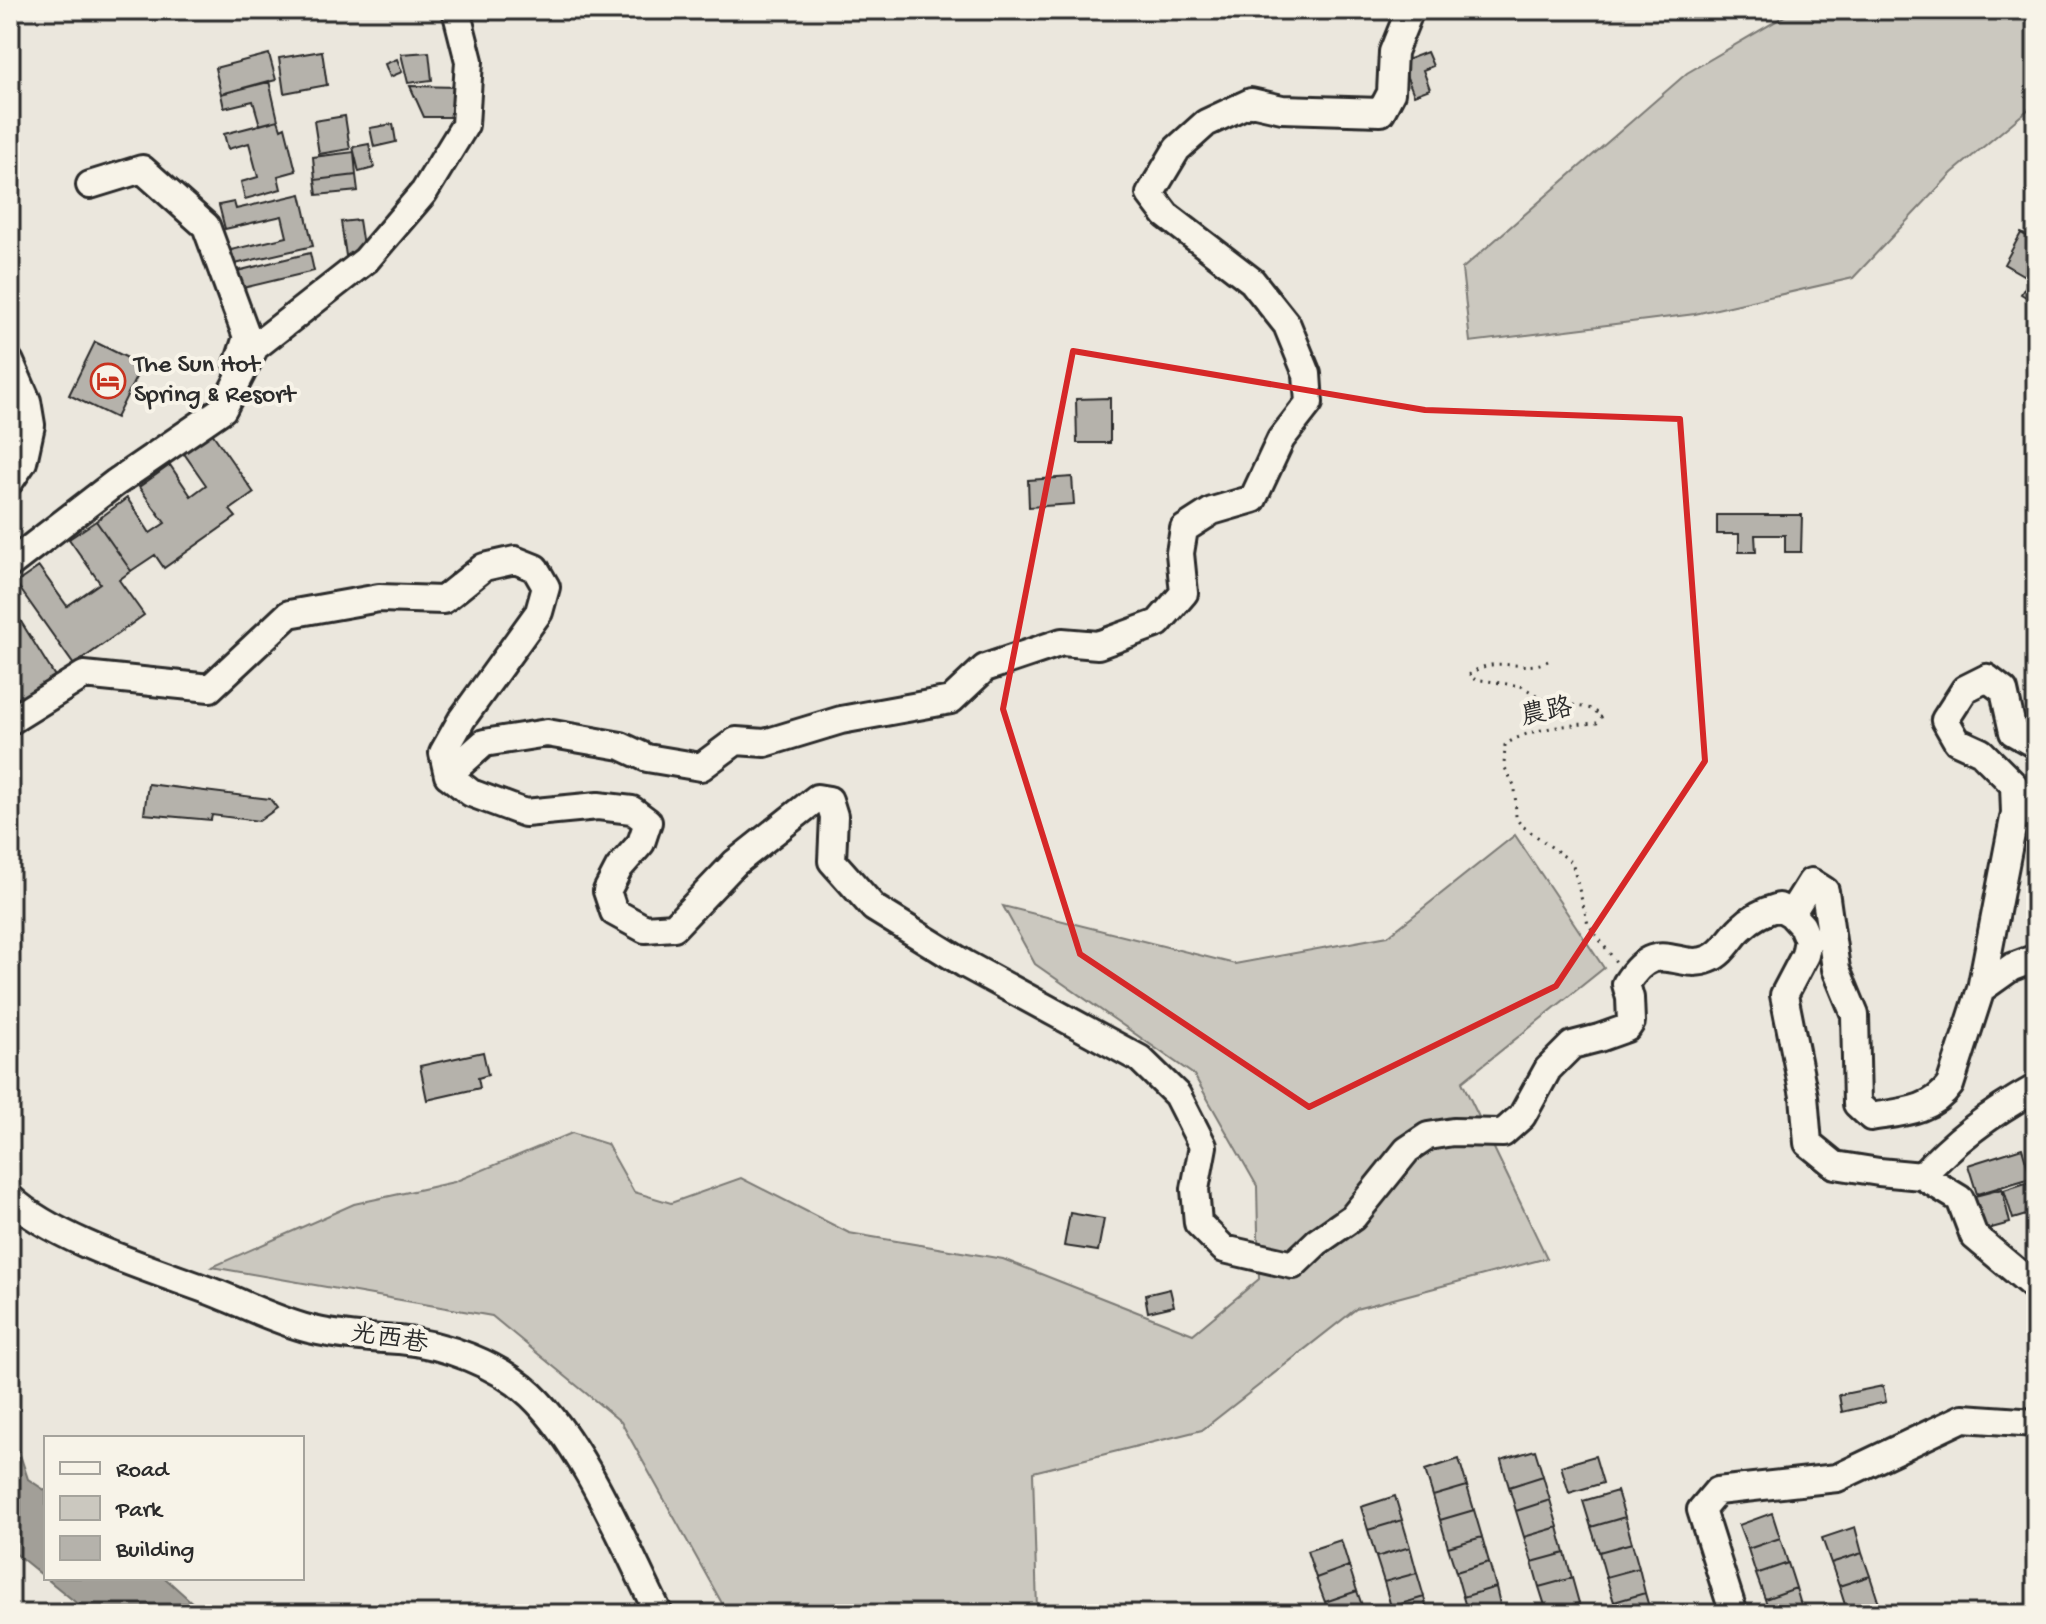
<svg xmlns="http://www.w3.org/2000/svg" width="2046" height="1624" font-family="'Gochi Hand','LXGW WenKai TC',sans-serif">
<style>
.green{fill:#cbc8bf;stroke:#7b7a75;stroke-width:2}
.water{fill:#a29f98;stroke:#72716c;stroke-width:2}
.building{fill:#b5b2ab;stroke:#2b2b2b;stroke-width:2}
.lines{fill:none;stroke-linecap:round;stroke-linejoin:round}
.minor-casing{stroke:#2b2b2b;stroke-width:32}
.path{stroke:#2b2b2b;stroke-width:3;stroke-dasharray:2 6;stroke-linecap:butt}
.minor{stroke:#f7f3e8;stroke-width:26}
.marked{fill:none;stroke:#d62828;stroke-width:6;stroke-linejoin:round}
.labels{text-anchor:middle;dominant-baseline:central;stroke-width:8;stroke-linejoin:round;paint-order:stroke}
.poi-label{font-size:26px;fill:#2b2b2b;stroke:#f7f3e8;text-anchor:start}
.street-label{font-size:26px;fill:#2b2b2b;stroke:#f7f3e8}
</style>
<rect width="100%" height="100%" fill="#ebe7dd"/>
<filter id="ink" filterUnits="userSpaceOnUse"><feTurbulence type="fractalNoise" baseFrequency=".0125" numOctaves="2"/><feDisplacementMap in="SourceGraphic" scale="16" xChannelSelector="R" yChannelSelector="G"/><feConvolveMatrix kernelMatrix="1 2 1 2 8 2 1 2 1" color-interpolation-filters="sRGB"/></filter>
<g filter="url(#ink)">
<path class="green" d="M1795,10h241v93l-84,70 -99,105 -158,36 -225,28 -8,-73 225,-196z
M1515,835l89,133 -142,114 85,176 -191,51 -154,121 -169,42 4,138 5,4h-314l-107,-192 -129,-106 -280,-49 142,-63 100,-22 118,-49 35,11 27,48 37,11 70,-25 108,55 154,26 190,75 66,-55 -2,-93 -63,-111 -159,-111 -32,-58 232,58 153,-28z"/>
<path class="water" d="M10,1424l18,55 18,12v87h119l40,36h-115l-80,-65z"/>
<path class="building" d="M322,51l5,34 -43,8 -5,-35z
M429,52l3,28 -24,3 -7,-29z
M1427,52l6,14 -10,4 7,19 -16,6 -13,-33z
M269,54l7,26 -55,14 -6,-26z
M397,59l5,13 -12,5 -5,-13z
M269,81l9,39 -18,5 -7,-24 -29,7 -3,-14z
M410,86l49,1v30h-35z
M345,116l5,33 -31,5 -5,-33z
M278,120l3,9 4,-2 11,44 -18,5 3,13 -36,10 -4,-17 17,-5 -9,-34 -21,6 -4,-15z
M393,124l3,18 -22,5 -4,-19z
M369,144l5,24 -15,4 -6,-25z
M354,152l2,23 -41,5 -2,-23z
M356,175l2,16 -41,4 -2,-15z
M301,194l12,52 -78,18 -4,-14 56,-13 -5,-21 -57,13 -6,-24 15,-3 2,7z
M359,220l4,26 -17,10 -5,-34z
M2021,233l15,8v62l-15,-9 9,-15 -26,-15z
M310,253l4,18 -88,21 -5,-17z
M95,342l47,23 -26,53 -47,-23z
M1110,398v45h-33l-1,-44z
M212,433l42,60 -24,17 6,7 -72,51 -9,-13 -24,16 -35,-50 31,-23 23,35 15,-10 -26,-36 31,-22 21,31 15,-11 -23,-33z
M1072,477l2,27 -45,3 -1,-27z
M1717,515h85l-1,37h-16v-17h-30l1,17h-17v-18h-22z
M96,521l35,50 -12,9 25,35 -70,50 -58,-82 23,-16 28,39 33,-23 -31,-44z
M10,604l46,74 -46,28z
M148,784l122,15 7,9 -18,13 -47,-6 -1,5 -67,-6z
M483,1052l5,23 -10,3 2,10 -53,12 -7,-34z
M2022,1148l9,30 -54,16 -9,-29z
M2029,1182l7,30 -23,7 -9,-29z
M2002,1189l8,34 -26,7 -9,-34z
M1070,1213l34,6 -6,32 -34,-5z
M1170,1289l4,17 -26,6 -3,-17z
M1883,1386l3,16 -44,10 -3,-17z
M1535,1450l8,26 -34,11 -8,-27z
M1595,1456l8,27 -34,10 -8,-27z
M1459,1459l8,27 -34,10 -8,-26z
M1543,1476l7,24 -34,11 -7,-24z
M1467,1486l7,24 -34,10 -7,-24z
M1617,1491l8,26 -34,10 -8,-26z
M1395,1496l7,24 -34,10 -7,-23z
M1550,1500l8,27 -34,10 -8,-26z
M1474,1510l8,27 -34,10 -8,-27z
M1772,1513l8,25 -32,11 -9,-24z
M1625,1517l7,26 -33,9 -8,-25z
M1402,1520l8,27 -34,10 -8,-27z
M1558,1527l7,26 -33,9 -8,-25z
M1855,1527l7,26 -31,10 -9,-25z
M1482,1537l7,25 -33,10 -8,-25z
M1780,1538l8,25 -32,11 -8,-25z
M1341,1540l8,26 -33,12 -9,-27z
M1632,1543l7,25 -33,9 -7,-25z
M1410,1547l7,26 -33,9 -8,-25z
M1565,1553l7,25 -33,9 -7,-25z
M1862,1553l8,23 -31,10 -8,-23z
M1489,1562l7,25 -33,10 -7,-25z
M1788,1563l8,25 -31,11 -9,-25z
M1349,1566l8,25 -32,11 -9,-24z
M1639,1568l6,25 -31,9 -8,-25z
M1417,1573l7,24 -33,10 -7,-25z
M1870,1576l8,25 -31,10 -8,-25z
M1572,1578l7,25 -32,9 -8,-25z
M1496,1587l6,26 -34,1 -5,-17z
M1796,1588l7,24 -33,2 -5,-15z
M1357,1591l8,23h-36l-4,-12z
M1645,1593l6,21h-34l-3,-12z
M1424,1597l4,17h-35l-2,-7z
M1579,1603l2,11h-34v-2z"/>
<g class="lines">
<g class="minor-casing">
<path id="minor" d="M90,185l52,-16 64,57 41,111 -9,27
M10,362l17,39 4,24 -21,21
M10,481l13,-19 8,-37
M10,564l105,-81 108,-74 32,-62 111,-87 58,-68 41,-67 4,-64 -13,-51
M10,721l74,-46 126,13 79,-74 90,-16 64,2 41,-33 31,-7 20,8 11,19 -7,25 -77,107 -19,34 5,22 23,18 54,20 73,-7 34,4 16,12 -7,21 -22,25 -12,23 7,21 31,17 29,-2 61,-64 82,-65 12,2 5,16 -2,45 42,47 91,56 175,95 37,36 26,51 -8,43 3,34 26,26 69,16 24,-23 36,-25 54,-67 21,-14 25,-4 50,1 19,-17 26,-47 24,-24 27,-7 28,-10 4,-6 -1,-24 -4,-14c31,-50 51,-12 83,-25 15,-6 21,-21 32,-31 11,-11 23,-17 38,-21l12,7 11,12 6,14 -3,15 -21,40 20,101 4,47 27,22 44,7 43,4 38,23 14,37 62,52
M448,775l36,-32 63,-10 74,13 26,12 54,9 35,-26 29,2 76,-23 110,-20 34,-32 77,-26 36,3 60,-22 26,-30 -4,-40 4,-24 28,-18 41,-12 28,-60 28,-36 -2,-29 -20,-49 -35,-44 -86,-66 -16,-21 27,-45 29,-26 45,-21 31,7 99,3 10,-19 2,-41 17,-42
M1791,914l20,-32 14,9 11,78 19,46 2,89 14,13c30,-5 60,-5 79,-32l31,-96 34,-176 -1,-28 -33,-33 -24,-11 -12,-21 20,-31 22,-11 17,13 9,41 23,13
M1981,989l31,-22 24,-9
M1922,1176c32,-36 72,-65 114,-88
M10,1198c45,43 148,73 208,96 30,12 60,27 91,35 29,7 60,9 90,11 45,4 99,24 132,55 54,51 94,152 128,219
M1734,1614l-33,-104 16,-19 120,-13 126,-60 73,5"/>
</g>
<path class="path" d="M1548,661c-27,13 -52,-8 -79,14l5,4 47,7 22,13 49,10 10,7 -5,7c-28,2 -69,5 -92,22l-1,21 11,21 1,31 5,7 51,37 16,62 28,38"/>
<use href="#minor" class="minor"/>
</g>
</g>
<path class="marked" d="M1073,351l352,59 255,9 25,342 -149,225 -247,121 -229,-153 -77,-245z"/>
<defs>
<g id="hotel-ring" transform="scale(1.8)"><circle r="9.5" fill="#f7f3e8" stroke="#c8321e" stroke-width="1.5"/><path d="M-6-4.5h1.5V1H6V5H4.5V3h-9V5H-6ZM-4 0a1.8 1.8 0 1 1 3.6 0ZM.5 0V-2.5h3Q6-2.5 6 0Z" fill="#c8321e"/></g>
</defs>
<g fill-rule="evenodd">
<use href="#hotel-ring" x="108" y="381"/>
</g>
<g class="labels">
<g class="poi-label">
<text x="134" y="366">The Sun Hot<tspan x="134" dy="30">Spring &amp; Resort</tspan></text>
</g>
<g class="street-label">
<text transform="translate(1547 714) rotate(-11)">農路</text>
<text transform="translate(389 1341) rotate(9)">光西巷</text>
</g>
</g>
<rect width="2046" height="1624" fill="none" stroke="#f7f3e8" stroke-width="40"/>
<rect x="20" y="20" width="2006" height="1584" fill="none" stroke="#2b2b2b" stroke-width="3" filter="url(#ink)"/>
<rect x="44" y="1436" width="260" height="144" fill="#f7f3e8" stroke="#a5a39c" stroke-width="2"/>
<rect x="60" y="1462" width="40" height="12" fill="#f7f3e8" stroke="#a5a39c" stroke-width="2"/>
<text x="116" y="1476" font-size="24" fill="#2b2b2b">Road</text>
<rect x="60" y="1496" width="40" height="24" fill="#cbc8bf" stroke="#a5a39c" stroke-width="2"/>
<text x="116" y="1516" font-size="24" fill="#2b2b2b">Park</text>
<rect x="60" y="1536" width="40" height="24" fill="#b5b2ab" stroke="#a5a39c" stroke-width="2"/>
<text x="116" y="1556" font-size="24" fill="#2b2b2b">Building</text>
</svg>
